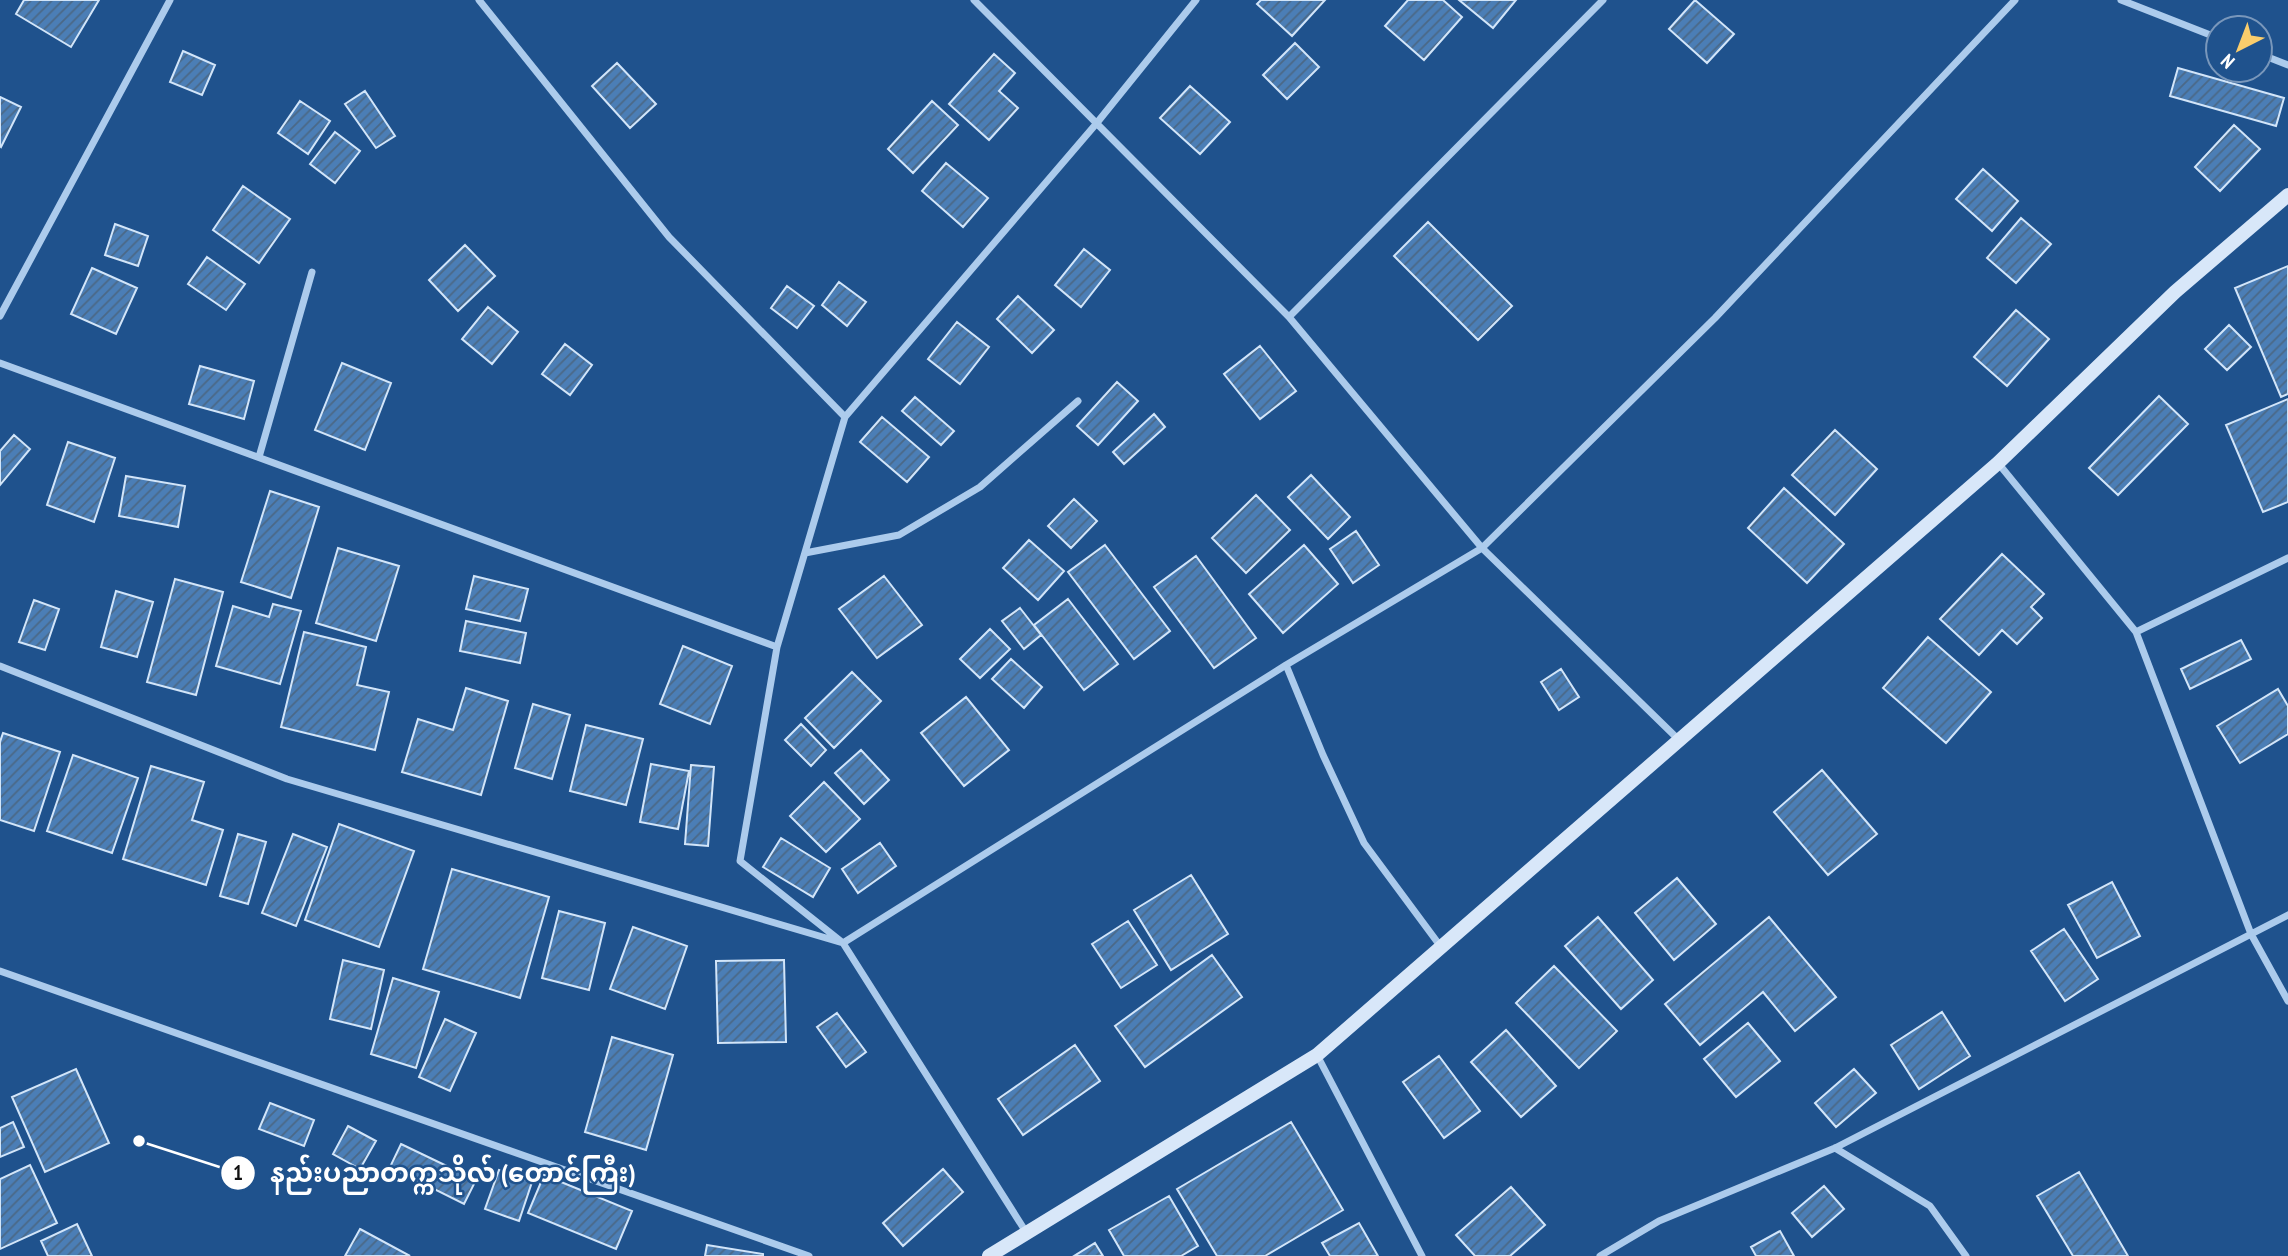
<svg xmlns="http://www.w3.org/2000/svg" width="2288" height="1256" font-family="'PT Sans Narrow','Noto Sans Myanmar',sans-serif">
<style>
.building{fill:url(#building-hatch);stroke:#d2e5f9;stroke-width:2}
.lines{fill:none;stroke-linecap:round;stroke-linejoin:round}
.street{stroke:#accbec;stroke-width:7}
.secondary{stroke:#d8e7f9;stroke-width:14}
.leader{fill:none;stroke:#fff;stroke-width:2.5}
.callout-dot{fill:#fff;stroke:#1f528d;stroke-width:2.5}
.mark-label{font-size:21px;text-anchor:middle;font-weight:bold;fill:#111}
.callout-label{font-size:26px;text-anchor:middle;font-weight:bold;fill:#fff;stroke:#1f528d;stroke-width:5;stroke-linejoin:round;paint-order:stroke}
</style>
<defs>
<pattern id="building-hatch" width="6" height="6" patternUnits="userSpaceOnUse" patternTransform="scale(1.75)"><rect width="6" height="6" fill="#4b7eb6"/><path d="M-1 1l2-2M0 6l6-6M5 7l2-2" fill="none" stroke="#4b6886"/></pattern>
</defs>
<rect width="100%" height="100%" fill="#1f528d"/>
<path class="building" d="M24,0h75l-28,47 -55,-33z
M1261,0h64l-33,36 -35,-32z
M1408,0h35l19,17 -38,43 -39,-34z
M1459,0h57l-23,28z
M1695,0l39,34 -27,29 -38,-34z
M1295,43l24,24 -32,32 -24,-24z
M183,51l32,14 -13,30 -32,-13z
M994,54l21,19 -16,18 19,17 -29,32 -40,-36z
M617,63l39,41 -26,24 -38,-42z
M2178,68l106,30 -8,28 -106,-30z
M1190,86l40,36 -30,32 -40,-36z
M365,91l30,45 -19,12 -31,-44z
M0,97l21,10 -20,40 -1,-1z
M300,101l30,20 -22,33 -30,-21z
M932,101l26,24 -45,48 -25,-24z
M2234,125l26,24 -40,42 -25,-24z
M335,132l25,19 -25,32 -25,-19z
M946,163l42,35 -25,29 -41,-36z
M1983,169l35,32 -26,30 -36,-32z
M243,186l47,33 -31,44 -46,-33z
M2021,218l30,26 -35,39 -29,-25z
M1428,222l84,84 -34,34 -84,-84z
M115,224l33,12 -10,30 -33,-11z
M465,245l30,31 -37,35 -29,-31z
M1084,249l26,21 -29,37 -26,-22z
M207,257l38,27 -19,26 -38,-26z
M2288,266v128l-7,3 -46,-109z
M92,268l45,20 -21,46 -45,-20z
M839,282l27,20 -19,24 -25,-21z
M787,286l27,20 -17,22 -26,-20z
M1018,296l36,34 -22,23 -35,-34z
M488,307l30,25 -26,32 -30,-25z
M2016,310l33,29 -42,47 -33,-29z
M957,322l32,25 -29,37 -32,-25z
M2229,325l22,22 -24,23 -22,-21z
M565,344l27,21 -22,30 -28,-21z
M1260,346l36,45 -36,28 -36,-45z
M342,363l49,20 -26,67 -50,-20z
M200,366l54,15 -10,38 -55,-15z
M1117,382l21,19 -40,44 -21,-19z
M2159,396l29,28 -70,71 -29,-27z
M915,397l39,34 -13,14 -39,-34z
M2288,399v103l-25,10 -37,-87z
M1154,414l11,13 -41,37 -11,-12z
M882,417l47,40 -22,25 -47,-40z
M1835,430l42,39 -42,46 -43,-40z
M14,435l16,14 -30,36v-34z
M68,442l47,16 -21,64 -47,-17z
M1311,475l39,42 -22,22 -40,-42z
M126,476l59,10 -7,41 -59,-11z
M1784,488l60,56 -37,39 -59,-55z
M270,491l49,16 -28,91 -50,-16z
M1256,495l34,35 -44,43 -34,-35z
M1074,499l23,22 -26,27 -23,-22z
M1356,531l23,34 -26,18 -23,-34z
M1029,540l35,31 -26,29 -35,-32z
M1105,545l65,86 -36,28 -66,-87z
M1304,545l34,39 -55,49 -34,-39z
M338,548l61,18 -23,75 -60,-18z
M2002,554l42,40 -13,13 11,11 -25,26 -15,-14 -23,25 -39,-36z
M1196,556l60,82 -42,30 -60,-81z
M474,576l54,13 -8,32 -54,-12z
M884,576l38,49 -45,33 -38,-49z
M175,579l48,13 -27,103 -49,-13z
M116,591l37,11 -16,55 -36,-10z
M1068,599l50,65 -34,26 -50,-65z
M34,600l25,9 -14,41 -26,-8z
M273,604l28,7 -21,73 -64,-18 17,-60 36,11z
M1020,608l21,27 -17,14 -22,-28z
M466,621l60,12 -6,30 -60,-12z
M990,629l20,20 -30,29 -20,-19z
M304,632l62,15 -9,38 32,7 -14,58 -94,-23z
M1928,637l63,55 -45,51 -63,-55z
M2241,640l10,19 -61,30 -9,-20z
M683,646l49,20 -22,58 -50,-20z
M1011,659l31,28 -18,21 -32,-29z
M1561,669l18,28 -20,13 -18,-28z
M852,672l29,29 -47,47 -29,-30z
M466,688l42,13 -27,94 -79,-23 16,-53 35,11z
M2278,689l10,17v28l-48,29 -23,-37z
M966,697l43,53 -45,36 -43,-53z
M533,704l37,11 -18,64 -37,-11z
M801,724l25,26 -15,16 -26,-26z
M586,725l57,14 -17,66 -56,-14z
M3,733l57,19 -26,79 -34,-11v-78z
M861,750l28,30 -25,24 -29,-31z
M73,755l65,23 -26,75 -65,-22z
M651,764l38,7 -11,58 -38,-7z
M691,765l23,2 -6,79 -23,-2z
M151,766l53,16 -12,38 31,10 -17,55 -83,-26z
M1822,770l55,64 -49,41 -54,-63z
M824,782l36,37 -34,33 -36,-36z
M339,824l75,27 -35,96 -74,-27z
M238,834l28,8 -18,62 -28,-8z
M293,834l34,13 -31,79 -34,-13z
M781,838l49,30 -17,29 -50,-30z
M880,843l16,23 -38,27 -16,-24z
M452,869l97,28 -29,101 -97,-29z
M1191,875l37,59 -57,36 -37,-60z
M1677,878l39,46 -42,36 -39,-47z
M2112,882l28,54 -43,22 -29,-53z
M559,911l46,12 -16,67 -47,-12z
M1598,917l55,63 -32,29 -56,-63z
M1769,917l67,80 -41,34 -32,-39 -63,53 -35,-41z
M1128,921l29,44 -36,23 -29,-44z
M633,927l54,19 -22,63 -55,-20z
M2064,929l34,50 -33,22 -34,-50z
M1212,955l30,42 -97,70 -30,-41z
M343,960l41,10 -13,59 -41,-10z
M784,960l2,82 -68,1 -2,-82z
M1554,966l63,65 -38,37 -63,-65z
M393,978l46,14 -23,76 -45,-14z
M1942,1012l28,44 -51,33 -28,-44z
M837,1013l29,39 -20,15 -29,-40z
M445,1019l31,14 -26,58 -31,-14z
M1748,1023l32,38 -44,36 -32,-38z
M1506,1030l50,56 -35,31 -50,-55z
M612,1037l61,18 -27,95 -61,-18z
M1075,1045l25,36 -77,54 -25,-36z
M1439,1056l41,55 -36,27 -41,-56z
M76,1069l33,74 -64,29 -33,-75z
M1854,1069l22,24 -40,34 -21,-24z
M270,1103l44,17 -10,26 -45,-17z
M13,1122l11,25 -24,10v-29z
M1291,1122l52,88 -78,46h-48l-40,-67z
M348,1126l28,15 -16,28 -27,-15z
M401,1144l75,36 -12,24 -74,-37z
M30,1165l27,58 -57,26v-70z
M943,1169l20,23 -60,54 -20,-23z
M499,1170l33,12 -13,39 -34,-12z
M2079,1172l49,84h-55l-36,-60z
M544,1175l88,36 -16,38 -88,-36z
M1824,1186l20,23 -32,28 -20,-24z
M1511,1187l34,38 -35,31h-35l-19,-21z
M1169,1196l29,50 -17,10h-57l-15,-26z
M1359,1223l19,33h-48l-8,-13z
M77,1224l15,32h-44l-7,-15z
M360,1229l50,27h-65z
M1780,1231l14,25h-38l-5,-9z
M1095,1243l8,13h-29z
M707,1245l56,9v2h-58z"/>
<g class="lines">
<path class="street" d="M479,0l190,237 176,180
M974,0l315,317 193,231 197,192
M2121,0l97,38
M2260,54l28,11
M0,316l170,-316
M1289,317l314,-317
M0,363l777,284
M259,457l53,-185
M1998,463l138,169 115,302 37,67
M805,553l94,-18 81,-48 98,-86
M2136,632l152,-74
M1286,665l196,-117 233,-230 300,-318
M0,666l287,113 556,164 443,-278 37,90 41,88 77,104
M0,971l809,285
M1317,1055l105,201
M1835,1148l95,58 36,50
M1026,1232l-183,-289 -103,-82 37,-214 68,-230 251,-293 100,-124
M1600,1256l59,-35 176,-73 453,-233"/>
<path class="secondary" d="M989,1256l328,-201 681,-592 177,-171 113,-97"/>
</g>
<path class="leader" d="M139 1141L238 1173"/>
<g class="callout-dot">
<circle cx="139" cy="1141" r="7"/>
<circle cx="238" cy="1173" r="18"/>
</g>
<g class="mark-label">
<text x="238" y="1180">1</text>
</g>
<g class="callout-label">
<text x="453" y="1182">နည်းပညာတက္ကသိုလ် (တောင်ကြီး)</text>
</g>
<g transform="translate(2239 49) rotate(222)"><circle r="33" fill="#1f528d" stroke="#7997bb" stroke-width="2"/>
<path d="M0-5L12 26L0 18L-12 26Z" fill="#facd6c"/>
<text y="-10" font-size="19" font-weight="bold" text-anchor="middle" fill="#ffffff">N</text>
</g>
</svg>
